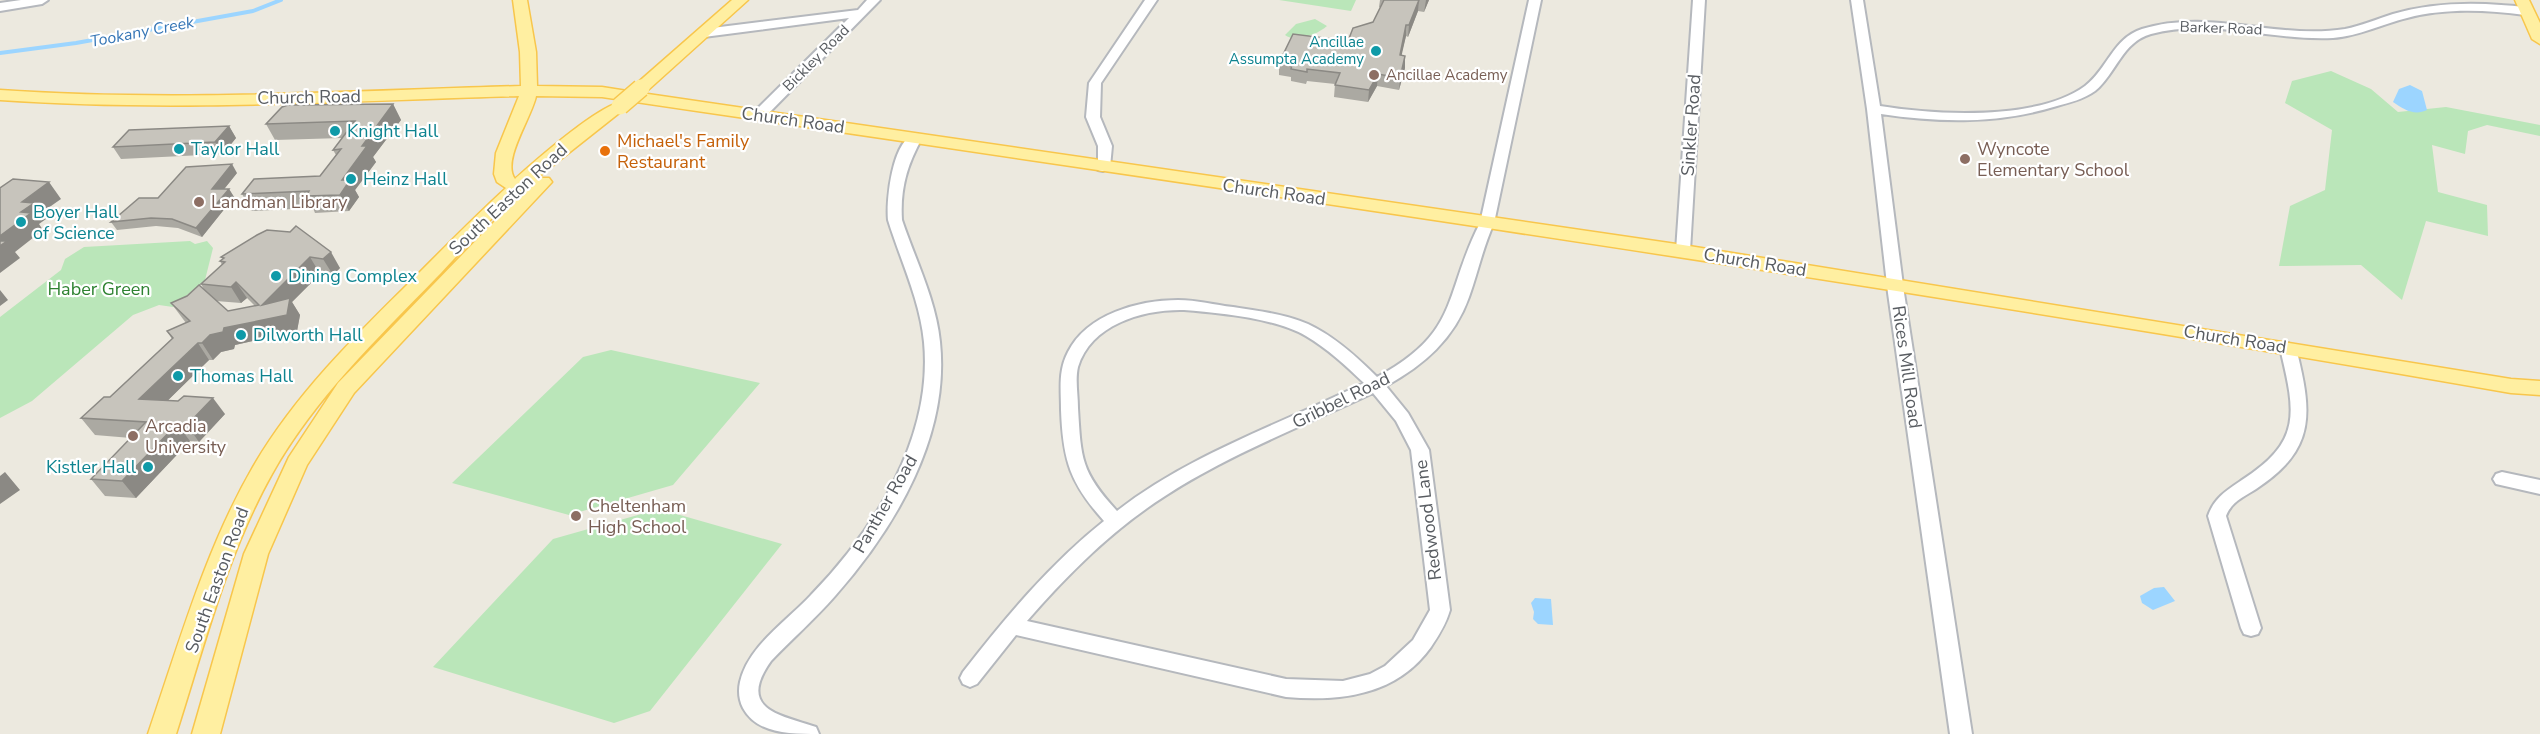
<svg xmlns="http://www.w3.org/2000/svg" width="2540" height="734" font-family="'Nunito Sans',sans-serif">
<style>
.green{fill:#bae6b9}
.water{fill:#9cd5ff}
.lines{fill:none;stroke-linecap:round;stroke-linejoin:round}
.stream{stroke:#9cd5ff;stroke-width:4}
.minor-casing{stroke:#b5b8bd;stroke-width:4}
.major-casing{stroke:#f8c64c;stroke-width:3}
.minor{fill:#fff;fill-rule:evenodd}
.major{fill:#ffefa1;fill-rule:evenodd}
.major-bridge-casing{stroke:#f8c64c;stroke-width:20;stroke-linecap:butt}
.major-bridge{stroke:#ffefa1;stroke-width:17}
.wall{fill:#aba9a2;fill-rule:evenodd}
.shaded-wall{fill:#8b8984}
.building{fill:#c7c4bc;stroke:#8b8984;stroke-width:1.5}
.culture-dot{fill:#0f9aa8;stroke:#fff;stroke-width:2}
.education-dot{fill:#8d6e63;stroke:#fff;stroke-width:2}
.food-dot{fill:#e8710a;stroke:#fff;stroke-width:2}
.labels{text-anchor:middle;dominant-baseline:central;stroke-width:4.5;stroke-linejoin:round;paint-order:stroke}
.far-street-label{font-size:15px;fill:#585c61;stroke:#fff}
.far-culture-label{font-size:15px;fill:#0d838f;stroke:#fff;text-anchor:end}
.far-education-label{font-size:15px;fill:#785e54;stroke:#fff;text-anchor:start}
.far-water-label{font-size:16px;font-style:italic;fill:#3676b6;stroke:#fff}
.street-label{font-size:18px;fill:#585c61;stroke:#fff}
.culture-label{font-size:18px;fill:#0d838f;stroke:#fff;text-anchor:start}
.food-label{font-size:18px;fill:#c56008;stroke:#fff;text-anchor:start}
.education-label{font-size:18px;fill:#785e54;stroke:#fff;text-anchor:start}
.park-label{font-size:18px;fill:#2e8231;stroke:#fff}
</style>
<rect width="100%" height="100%" fill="#ece9df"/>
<path class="green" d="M1279,0h77l-5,11z
M1315,19l12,7c-9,8 -31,17 -42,9l11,-11z
M2331,71l40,18 27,23 48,-5 94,18v11l-53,-11 -19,6 -3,23 -33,-9 6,47 49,13 1,31 -62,-15 -24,79 -41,-35 -82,1 11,-60 35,-16 7,-60 -47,-27 7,-22z
M190,241l5,3 12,-3 6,7 -8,32 -32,27 -14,-2 -26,10 -101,86 -32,17v-101l61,-47 4,-11 19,-12z
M611,350l149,33 -87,102 -104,30 -117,-32 131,-126z
M659,509l123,35 -132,167 -36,12 -181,-56 120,-128z"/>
<path class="water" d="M2410,85l12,6 5,19c-12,6 -23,0 -34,-8l6,-13z
M2164,587l11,14 -22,9 -11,-7 -2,-7 14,-8z
M1535,598l16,1 2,26 -15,-1 -5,-5 1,-7 -3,-9z"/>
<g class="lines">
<path class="stream" d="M0,53l76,-10 177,-32 28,-11"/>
<g class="minor-casing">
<path id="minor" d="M21,0h27l-6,4 -42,7v-8z
M867,0h13l-117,119h-10v-6l96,-95 -145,19 -6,-4 6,-4 154,-19z
M1145,0h12l-56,83 -1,34 12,29 -2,21 -7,4 -5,-1v-24l-12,-29 3,-34z
M1529,0h12l-47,223c-11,24 -16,49 -25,74 -15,42 -45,68 -83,89l22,27 21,37 21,160c-4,14 -11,25 -19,37 -34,48 -90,55 -145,50l-270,-62 -39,49 -7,3 -7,-3 -3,-6 3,-6c42,-54 87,-108 141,-151 -34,-38 -41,-60 -43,-111 0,-21 -3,-39 7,-58 19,-38 71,-52 110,-52 19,0 37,5 55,7 25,4 52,7 75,17 26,12 49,33 69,53 84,-45 66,-82 103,-154zM1184,310c36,3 91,8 122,26 22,13 40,30 58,47 -83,41 -174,71 -247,128 -36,-39 -36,-52 -39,-103 0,-14 -3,-28 0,-41 13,-43 66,-58 106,-57zM1373,393l23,28 15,29 19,160 -17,30 -28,26 -15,8 -27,7 -57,-2 -259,-58c41,-47 85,-91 138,-125 65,-42 138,-70 208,-103z
M1693,0h12l-15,251 -7,5 -7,-5z
M1851,0h12l17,106c56,9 157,15 205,-20 22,-16 28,-48 57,-57 67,-21 135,11 203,0 16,-3 32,-10 48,-15 35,-10 71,-12 108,-9 9,1 23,0 30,6l-6,4c-39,-5 -79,-7 -118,3 -25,6 -48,18 -74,20 -61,3 -122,-20 -182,-4 -29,8 -35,40 -56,57 -11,8 -26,12 -38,15 -58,18 -116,17 -176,8l23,179 68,441h-22l-62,-441 -21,-184z
M915,134l7,4c-15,27 -22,51 -20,82 13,39 34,80 38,122 10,94 -45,186 -105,254 -20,23 -43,43 -64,65 -35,49 10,54 45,66l3,7c-29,0 -62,0 -76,-26 -4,-8 -5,-17 -3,-26 8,-36 47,-61 71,-87 64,-66 122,-158 113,-253 -4,-42 -24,-83 -36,-122 -2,-19 4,-80 27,-86z
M2288,343l8,5c16,64 21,101 -40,141 -11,7 -25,13 -30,27l35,112 -3,6 -7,2 -7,-2 -3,-6 -33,-112c6,-18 19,-26 34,-36 61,-39 53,-68 38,-132z
M2502,472l38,8v14l-44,-10 -3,-5 3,-5z"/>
</g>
<g class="major-casing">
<path id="major" d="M513,0h14l9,52 1,34 65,1 38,6 -7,-5 2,-3 97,-85h16l-101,91 -6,2 1042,152 828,134 29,2v14l-29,-2c-634,-111 -1272,-202 -1909,-296l-66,-1c-4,21 -35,65 -21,83 18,-16 91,-81 111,-77l2,4 -91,72h12l3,4 -198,211 -47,72 -39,89 -48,180h-28l52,-180 45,-97 49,-74 185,-191c-25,15 -65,64 -87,86 -59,61 -122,121 -164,196 -45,80 -68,173 -96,260h-28c31,-90 57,-184 105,-267 41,-71 101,-130 159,-187 31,-31 61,-62 94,-92l-9,-6 -3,-8 2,-21 23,-57c-172,5 -347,16 -519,4v-10c173,12 348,1 521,-4l-1,-34z
M2515,0h14l11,23v21l-8,-5z"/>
</g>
<use href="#minor" class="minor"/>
<use href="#major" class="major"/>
<g class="major-bridge-casing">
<path id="major-bridge" d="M620,106l21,-18"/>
</g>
<use href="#major-bridge" class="major-bridge"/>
</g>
<path class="wall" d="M1380,0h49l-5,12 -6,-1 -10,26 -2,-1 -5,19 4,13 -6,22 -22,-4 -9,16 -34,-5 1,-13 -28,-3 -1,3 -15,-3v-4l-12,-2v-12l69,-22 25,-19 7,-15h-1z
M393,104l8,16 -28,37 3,5 -21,28 4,7 -10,14 -34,2 -2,-5 -61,3 -10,-17 78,-18 16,-21 -3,-5 9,-12 -67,2 -9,-16z
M229,126l7,12 -13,16 -102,5 -8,-12z
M237,173l-13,16h5l5,8 -32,40 -24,-9 -22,-2 -39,4 -6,-8 47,-24z
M290,232l50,36 -7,7 -13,-1 -28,28 8,13 -3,16 -62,14 -1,4 -13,3 -8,8h-4l-42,41 58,13 -26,28 -9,-1 -54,57 -31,-2 -14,-17 40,-41 -36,-3 -14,-17 29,-21 62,-58 -5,-8 19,-8 -15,-20 34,-12 -4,-7 21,-19 -2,-4 3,-2 -2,-2zM247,298l8,8 -27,5 -12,-10 25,2z"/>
<path class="shaded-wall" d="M1419,0l-1,11 -10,26 1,-12z
M1426,0h3l-5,12z
M1406,25v11l-7,31 1,-12z
M1405,56v12l-6,22 1,-12z
M1378,74l-1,12 -9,16 1,-12z
M393,104l8,16 -28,37 3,5 -21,28 4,7 -10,14 -9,-16 2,-15 20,-34z
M229,126l7,12 -13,16 -8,-12z
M232,164l5,9 -20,25 -5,-9z
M49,182l12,17 -20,14 5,6 -7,5 4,6 -28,22 5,6 -20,15v-37l21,-24 1,-10z
M229,189l5,8 -32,40 -6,-9z
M331,252l9,16 -7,7 -10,-16z
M310,257l10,17 -28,28 8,13 -3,16 -62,14 -1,4 -13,3 -8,8 -11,-17 8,-8 14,-7 38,-23z
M236,282l11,16 -6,5 -10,-16z
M0,290l8,10 -8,6z
M198,343l11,17 -57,56 -13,-17z
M213,398l12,16 -26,28 -12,-17z
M177,424l13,17 -54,57 -14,-17z
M5,472l15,18 -20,14v-28z"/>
<path class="building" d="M1384,0h35l-10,25h-3l-6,30 5,1 -5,22 -22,-4 -9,16 -34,-5 5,-12 -33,-4v3l-16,-3 1,-4 -13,-2 14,-29 55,7 5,-13 20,-6z
M393,104l-31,42h5l-25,34h8l-10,15 -34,1 3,-5 -67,3 12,-15 66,-3 21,-27 -8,1 22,-29 -89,3 16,-17 6,-2z
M229,126l-14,16 -102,5 16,-17z
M232,164l-20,25h17l-33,39 -24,-9 -21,-1 -40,4 28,-24h19l28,-31z
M13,179l36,3 -27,20 12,1 -13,9 10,1 -31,23v-48z
M296,226l35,26 -8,7 -13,-2 -48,48 28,-7 -3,17 -63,13 -1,4 -13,3 -8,8h-4l-59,56 39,2 6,-5 29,2 -26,27 -10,-1 -55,57 -31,-2 55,-57 -65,-4 23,-21h6l63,-59 -6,-7 23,-10 -19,-18 16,-7 12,-11 29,26 31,-6 -23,-23 -5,5 -30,-3 24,-22 -5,-1 4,-3 -3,-1 36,-22 10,-5 23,2z
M0,241h7l-7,5z"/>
<g class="culture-dot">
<circle cx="1376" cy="51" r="6"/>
<circle cx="335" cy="131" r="6"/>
<circle cx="179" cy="149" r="6"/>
<circle cx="351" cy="179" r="6"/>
<circle cx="21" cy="222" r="6"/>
<circle cx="276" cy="276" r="6"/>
<circle cx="241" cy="335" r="6"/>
<circle cx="178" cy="376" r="6"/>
<circle cx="148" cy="467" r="6"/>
</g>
<g class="education-dot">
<circle cx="1374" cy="75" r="6"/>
<circle cx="1965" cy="159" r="6"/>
<circle cx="199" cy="202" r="6"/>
<circle cx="133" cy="436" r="6"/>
<circle cx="576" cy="516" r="6"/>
</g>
<circle class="food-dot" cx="605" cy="151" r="6"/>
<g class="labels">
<g class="far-street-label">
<text transform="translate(2221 28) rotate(2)">Barker Road</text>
<text transform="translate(816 58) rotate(-45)">Bickley Road</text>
</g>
<g class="far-culture-label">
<text x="1364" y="42">Ancillae<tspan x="1364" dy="17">Assumpta Academy</tspan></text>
</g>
<g class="far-education-label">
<text x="1386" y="75">Ancillae Academy</text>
</g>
<g class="far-water-label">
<text transform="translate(142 32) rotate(-11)">Tookany Creek</text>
</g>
<g class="street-label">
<text transform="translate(309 97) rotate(-1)">Church Road</text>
<text transform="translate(793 120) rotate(8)">Church Road</text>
<text transform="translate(1691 125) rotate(-86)">Sinkler Road</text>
<text transform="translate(1274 192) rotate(8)">Church Road</text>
<text transform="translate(508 199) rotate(-43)">South Easton Road</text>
<text transform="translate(1755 262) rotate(9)">Church Road</text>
<text transform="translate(2235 339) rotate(9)">Church Road</text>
<text transform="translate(1907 367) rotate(82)">Rices Mill Road</text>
<text transform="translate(1341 400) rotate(-26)">Gribbel Road</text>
<text transform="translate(885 504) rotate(-60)">Panther Road</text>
<text transform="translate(1428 520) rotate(-97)">Redwood Lane</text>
<text transform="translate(217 580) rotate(-70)">South Easton Road</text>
</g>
<g class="culture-label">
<text x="347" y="131">Knight Hall</text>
<text x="191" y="149">Taylor Hall</text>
<text x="363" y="179">Heinz Hall</text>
<text x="33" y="212">Boyer Hall<tspan x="33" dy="21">of Science</tspan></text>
<text x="288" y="276">Dining Complex</text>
<text x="253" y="335">Dilworth Hall</text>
<text x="190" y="376">Thomas Hall</text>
<text x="136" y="467" text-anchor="end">Kistler Hall</text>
</g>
<g class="food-label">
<text x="617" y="141">Michael's Family<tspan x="617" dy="21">Restaurant</tspan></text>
</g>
<g class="education-label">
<text x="1977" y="149">Wyncote<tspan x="1977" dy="21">Elementary School</tspan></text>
<text x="211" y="202">Landman Library</text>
<text x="145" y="426">Arcadia<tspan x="145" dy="21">University</tspan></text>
<text x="588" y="506">Cheltenham<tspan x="588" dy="21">High School</tspan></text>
</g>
<g class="park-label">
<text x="99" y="289">Haber Green</text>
</g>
</g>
</svg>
